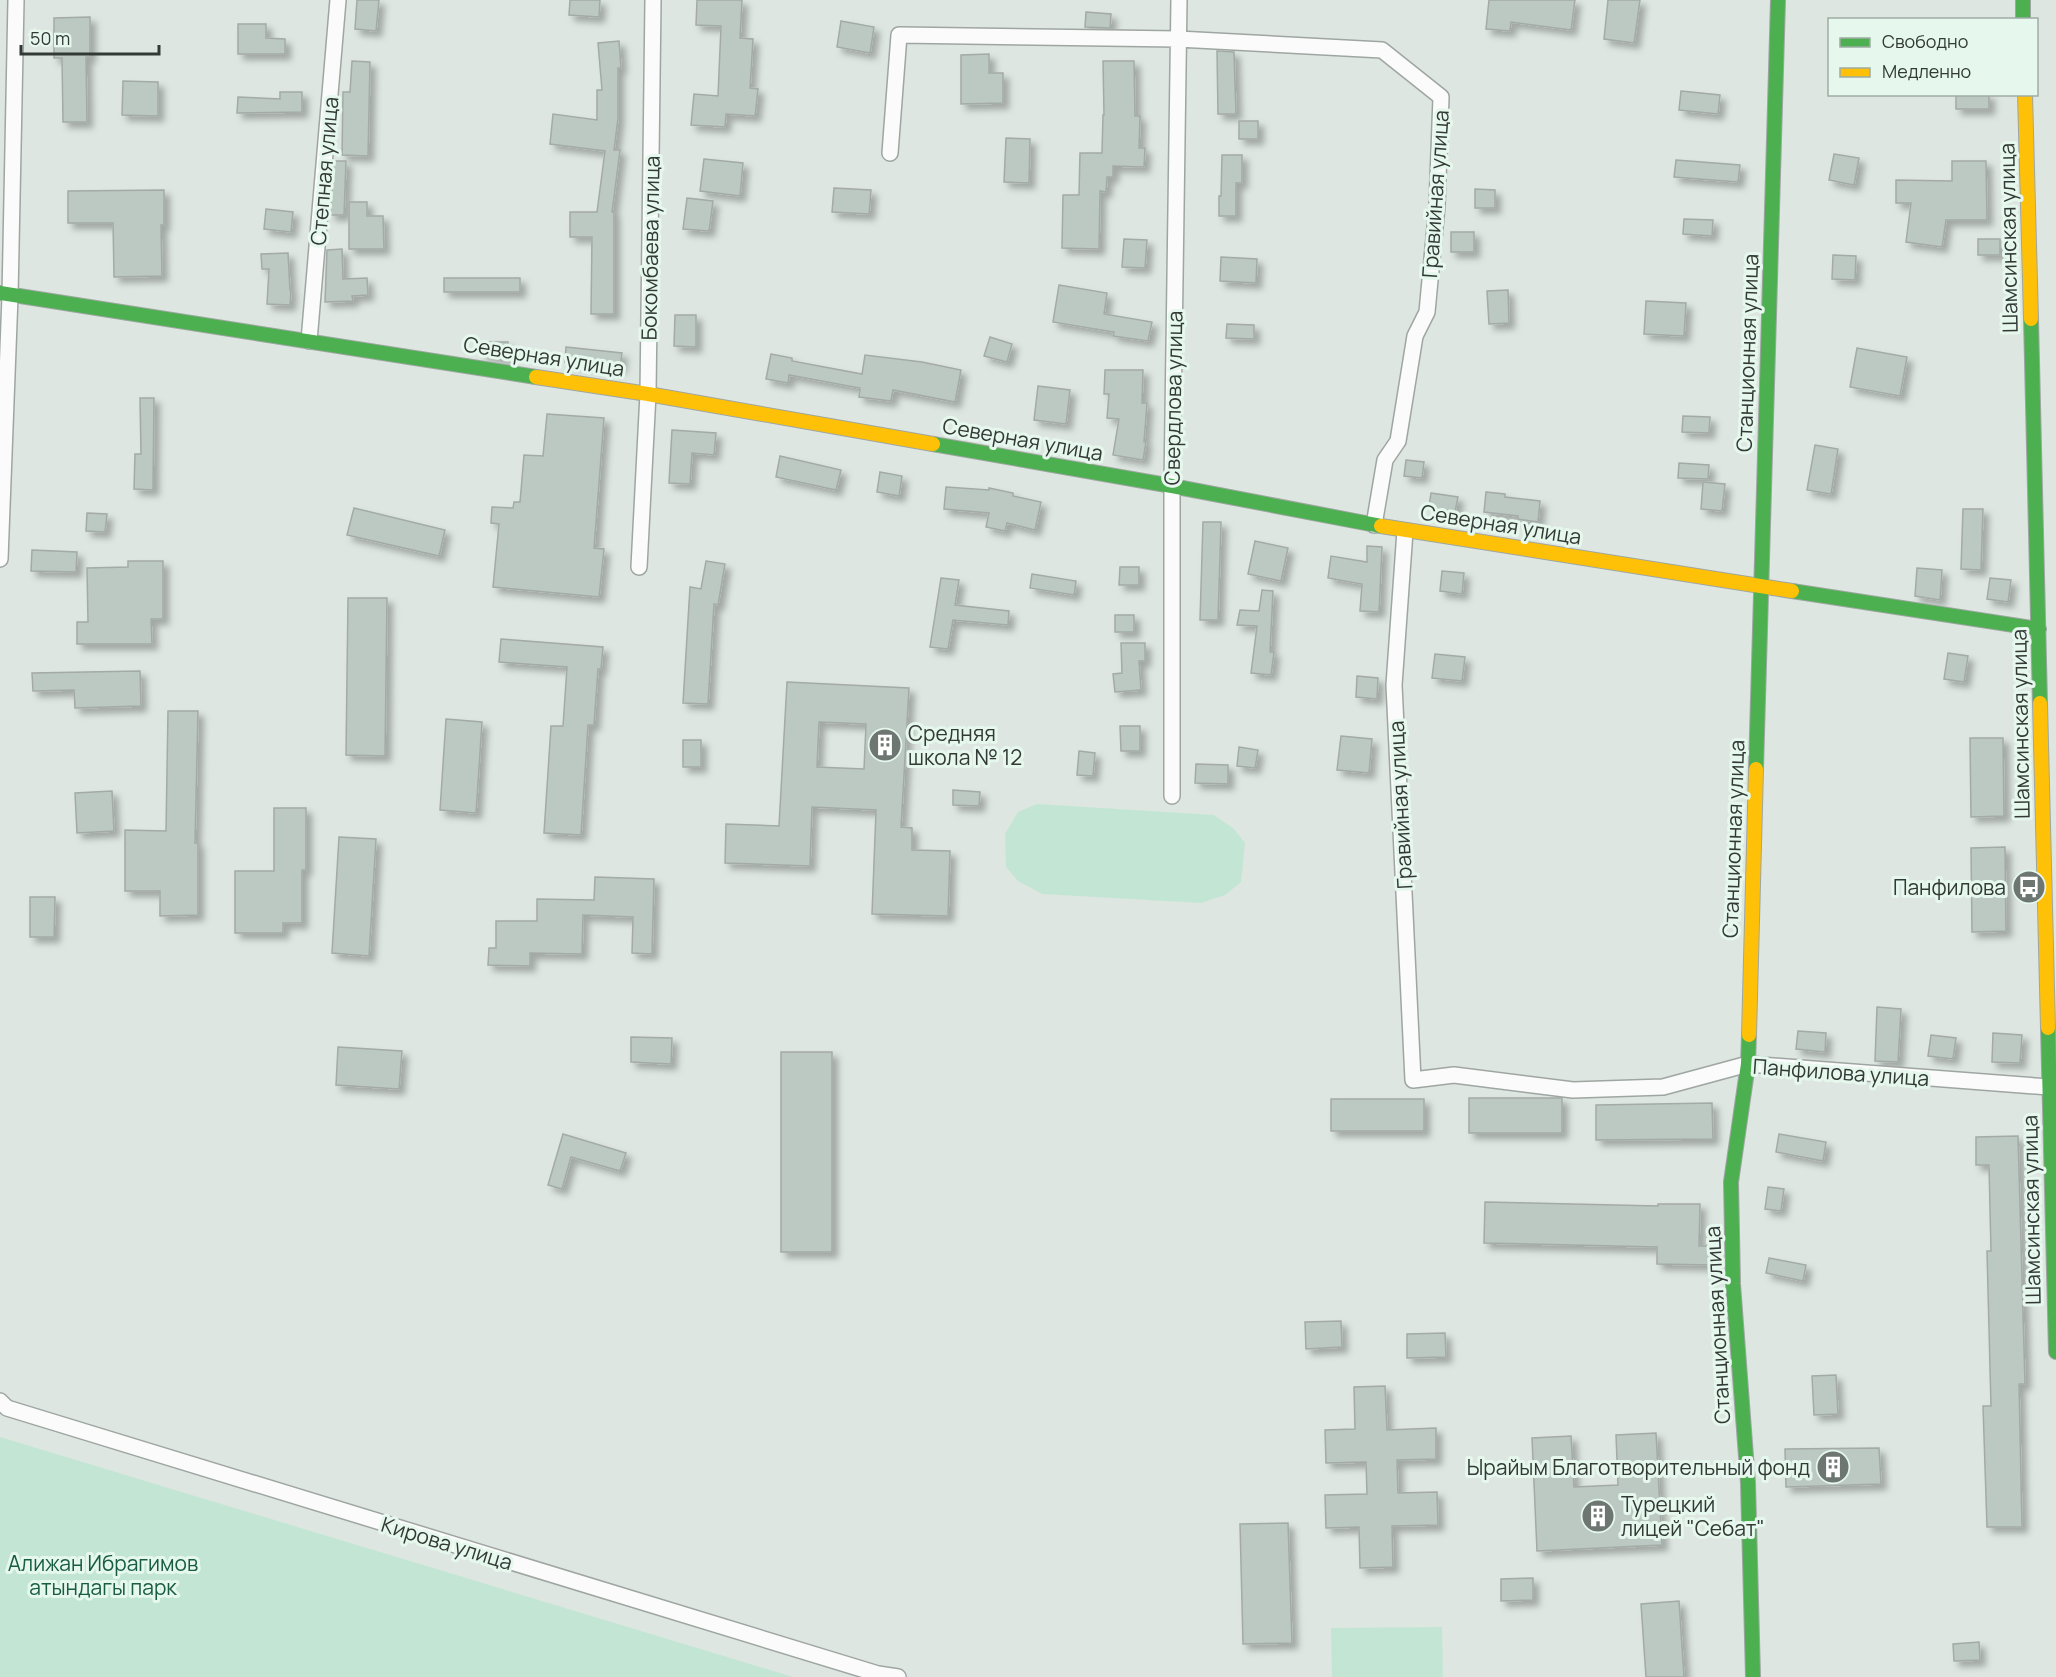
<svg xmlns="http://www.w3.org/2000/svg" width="2056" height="1677" font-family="Manrope,sans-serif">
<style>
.green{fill:#c3e6d4}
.building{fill:#bbc9c2;stroke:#a4aba7;stroke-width:1.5;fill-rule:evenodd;filter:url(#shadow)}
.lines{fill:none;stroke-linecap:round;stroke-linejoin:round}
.street-casing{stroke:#9fa6a2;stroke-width:18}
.fast-casing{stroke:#9fa6a2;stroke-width:16}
.slow-casing{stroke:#9fa6a2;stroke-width:16}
.street{stroke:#fafbfa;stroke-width:15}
.fast{stroke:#4caf50;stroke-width:14}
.slow{stroke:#ffc107;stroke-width:14}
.labels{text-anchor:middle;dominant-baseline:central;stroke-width:6;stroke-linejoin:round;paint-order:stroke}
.street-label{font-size:21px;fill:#333a36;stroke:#e6f8ee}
.poi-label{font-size:21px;fill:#333a36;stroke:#e6f8ee;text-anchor:start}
.park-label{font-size:21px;fill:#185d43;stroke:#e6f8ee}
</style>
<defs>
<filter id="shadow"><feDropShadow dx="5.5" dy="5.5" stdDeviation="3" flood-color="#0004"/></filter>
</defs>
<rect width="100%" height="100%" fill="#dde6e1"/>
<path class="green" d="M1037,804l177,11 20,14 11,14 -4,39 -16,13 -24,8 -159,-9 -24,-13 -12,-14 -1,-33 13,-22z
M0,1437l793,240h-793z
M1442,1627l1,50h-111l-1,-49z"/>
<path class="building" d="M357,0h22l-3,31 -21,-2z
M570,0h30l-1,17 -30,-2z
M697,0h45l-2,38 13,1 -3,49 8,1 -3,27 -29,-2 -1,13 -34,-2 3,-31 24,2 3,-70 -25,-1z
M1489,0h86l-4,30 -60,-8 -1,9 -24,-2z
M1608,0h32l-6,43 -30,-4z
M1086,12l25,2 -1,14 -25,-1z
M90,17v40h-4l1,65h-24l-1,-64h-8v-40z
M841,21l33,6 -4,26 -33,-6z
M238,24h28v14l19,1v15h-47z
M619,41l2,27h-3v50l-4,32h6l-8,62h2v102h-23l1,-77h-22v-25h27l8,-61 -55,-7 3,-30 44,6v-30h5l-4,-47z
M1217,51l17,1 2,62h-18z
M989,54v19h14v30l-42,1v-49z
M352,61l18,1 -2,94 -26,-1 1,-63h7z
M1103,61h31l1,55h5l-1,32h6l-1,19 -31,-1v11h-6l-1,15 -6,-1 -1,58 -37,-1 1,-53h16l1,-42h22l1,-38h1z
M123,81l35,1v34l-36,-1z
M1681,91l39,4 -2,19 -39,-4z
M280,92h22v20l-65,1 1,-16 42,2z
M1956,94h33v15h-33z
M1239,121h19v18h-19z
M1006,138l24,1 -1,44 -25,-1z
M1834,154l25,4 -5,27 -25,-5z
M1222,155h20v28h-6v33h-17v-20h2z
M704,159l39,4 -3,33 -40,-5z
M1676,160l64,5 -2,17 -64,-5z
M334,161h12l-2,54h-14z
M1952,161h34l1,59h-41l-4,27 -36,-5 5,-39h-15v-23l56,1z
M834,188l37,2 -2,24 -37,-2z
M1475,189l20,1v18h-20z
M164,190v35h-3l1,51 -48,1 -1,-54h-45v-32z
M687,198l26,3 -4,30 -26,-2z
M349,202h18v14h16l1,33h-35z
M266,209l27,3 -2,20 -27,-3z
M1684,219l29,1 -1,16 -29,-2z
M1451,232h23v20h-23z
M1124,239l23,1 -2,28 -23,-1z
M1978,239h22v16h-22z
M342,249l1,30 24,-1 1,17 -16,1 1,5 -28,1 2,-52z
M288,253l2,37h1l-1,15 -23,-1 2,-35h-7l-1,-15z
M1833,255l23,1 -1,24 -23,-1z
M1221,257l36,2 -1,24 -36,-2z
M444,278h76v14h-76z
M1059,285l48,8 -3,21 48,8 -4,19 -35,-5 1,-4 -61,-10z
M1508,290l1,33 -20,1 -2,-33z
M1646,301l40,2 -2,33 -40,-2z
M675,315h21v32l-22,-1z
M1227,324l27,1v14l-28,-1z
M990,337l22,7 -5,18 -23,-6z
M482,342h26v17l-27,-5z
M566,347l56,6 -2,15 -55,-6z
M1857,348l50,9 -7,39 -50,-9z
M771,354l21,4v3l70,13 3,-19 57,7 39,8 -6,32 -62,-12 -2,11 -32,-4 1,-9 -71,-13 -1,8 -22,-4z
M1105,370h38l-1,33h5l-3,39h2l-3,18 -30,-5 6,-36 -12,-1 2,-24h-5z
M1038,386l32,4 -4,34 -32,-4z
M140,398h14l-1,92 -19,-1 1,-35h6z
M547,414l57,4 -10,130 10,1 -5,48 -106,-10 6,-63 -8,-1 1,-16 21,1 1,-6h6l4,-47 19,1z
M1683,416l27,1 -1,16 -27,-1z
M672,430l44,3 -2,22 -22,-2 -2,31 -21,-1z
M1815,445l23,4 -7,45 -24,-4z
M780,456l61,14 -5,20 -60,-13z
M1406,460l18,2 -2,16 -18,-2z
M1679,463l30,2 -1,14 -30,-1z
M880,472l22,4 -3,20 -22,-4z
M1703,482l22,2 -3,27 -21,-2z
M946,487l43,3v-2l24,5v3l28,6 -6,28 -28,-7 -2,8 -19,-4 3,-14 -45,-4z
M1486,492l19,2v3l35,4 -2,21 -20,-3v-3l-34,-4z
M1431,493l27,4 -3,15 -26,-5z
M354,508l91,22 -6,26 -92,-21z
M1963,509h20l-2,61 -20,-1z
M87,513l20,1 -2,18 -19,-1z
M1203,522h18l-3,98h-18z
M1255,541l33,7 -7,33 -33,-7z
M1367,546l15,1 -3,65 -19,-1 2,-27 -34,-6 3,-22 36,6z
M32,550l45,2 -1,20 -45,-1z
M128,561h35v58h-12l1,25h-75v-22h11l-1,-54 41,-1z
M706,561l19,3 -7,41 -4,-1 -6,100 -25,-1 7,-116 11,2z
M1120,567h19v18h-20z
M1917,568l25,2 -2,30 -25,-4z
M1442,571l22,2 -2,21 -22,-3z
M1032,574l44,7 -2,14 -44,-7z
M941,578l18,2 -4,25 54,6 -1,14 -55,-5 -5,29 -18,-2z
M1990,578l21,2 -3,22 -21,-3z
M1262,590l11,1 -3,61h4l-3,23 -20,-2 6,-47 -20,-1 3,-15 19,1z
M348,598h39l-2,158 -39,-1z
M1115,615h19v17h-19z
M501,639l102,8 -2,22h-3l-4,56h-6l-7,110 -37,-2 7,-107h12l4,-59 -68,-5z
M1121,643h24v18h-6l2,29 -26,2 -2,-18 9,-1z
M1948,653l20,3 -4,26 -20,-3z
M1435,654l30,3 -3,24 -30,-3z
M140,671l1,35 -66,2 -1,-18 -41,1 -1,-18z
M1357,676l21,2 -1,21 -21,-2z
M787,682l122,6 -8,139 11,1v22l38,1 -2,65 -76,-2 4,-104 -64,-3 -2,59 -85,-3 1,-39 53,2zM819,722l47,2 -2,45 -47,-2z
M168,711h30l-3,132h3v72l-38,1v-25h-35v-61l41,1z
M446,719l36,3 -6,91 -36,-3z
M1120,726h20v25h-19z
M1341,736l31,3 -3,34 -32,-3z
M1970,738h33l1,78 -33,1z
M683,740h18v27h-18z
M1239,747l19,3 -3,18 -18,-2z
M1079,751l16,2 -2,23 -16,-1z
M1196,764l32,1v19l-33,-1z
M953,790l27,2 -1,14 -26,-1z
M112,791l2,40 -37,2 -2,-40z
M274,808h32v62h-4v53h-19v10h-48v-62h39z
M339,837l37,2 -7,117 -37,-3z
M2005,847l1,84 -34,1 -1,-84z
M595,877l59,2 -2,75 -20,-1 1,-36 -50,-2 -1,39 -52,-1v13l-42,-1 1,-17h7v-27h41v-22l57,1z
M30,897h25l-1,40h-24z
M1877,1007l24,2 -3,53 -23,-1z
M1798,1031l28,2 -1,19 -29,-3z
M1993,1033l29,2 -2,28 -28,-1z
M1931,1035l25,3 -3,21 -25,-3z
M631,1037l41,1 -1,26 -40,-2z
M338,1047l64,4 -3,38 -63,-4z
M781,1052h51v200h-51z
M1469,1098h93v35h-93z
M1331,1099h93v32h-93z
M1712,1103l1,36 -117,1v-35z
M563,1134l63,19 -6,18 -49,-14 -9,32 -14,-4z
M1779,1134l47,8 -3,19 -47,-9z
M2018,1136l7,248h-6l3,143h-35l-4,-121h8l-4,-155h4l-2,-86h-13v-28z
M1768,1187l16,2 -3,22 -16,-2z
M1485,1202l173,4v-2h42l-1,42h16l-1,19 -57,-1v-17l-173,-4z
M1769,1258l37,7 -3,16 -37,-8z
M1341,1321l1,26 -36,2 -1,-27z
M1445,1333l1,24 -39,1v-24z
M1836,1375l2,39 -24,1 -2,-39z
M1385,1386l2,44 49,-2v31l-39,1 1,33 39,-1 1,33 -46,1 1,41 -33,1 -1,-41 -33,1 -1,-33 42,-1 -1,-32 -40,1 -1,-33 30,-1 -1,-42z
M1656,1433l6,112 -125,6 -5,-113 39,-2 3,51 44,-2 -2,-50z
M1879,1448l2,36 -95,3 -1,-38z
M1288,1523l4,120 -49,1 -3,-120z
M1533,1578v22l-32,1v-22z
M1679,1601l5,76h-38l-5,-73z
M1979,1642l1,18 -26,1 -1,-17z"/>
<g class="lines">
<g class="street-casing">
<path id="street" d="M890,153l9,-118 279,4 204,11 59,47 -4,109 -10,106 -12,24 -17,105 -13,19 -11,65
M309,341l29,-341
M1405,531l-11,154 19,395 41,-5 119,15 90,-3 85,-23 301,23 7,-2
M0,559l10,-263 6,-296
M639,567l9,-173 5,-394
M1172,796v-310l7,-486
M0,1401l7,7 871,266 20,3"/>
</g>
<g class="fast-casing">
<path id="fast" d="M2023,0v20
M0,293l536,84
M2031,319l9,384
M933,444l239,42 209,40
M1792,591l247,38
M1756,769l22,-769
M2048,1028l8,324
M1749,1035l-1,29 -17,118 2,102 15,199 5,194"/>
</g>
<g class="slow-casing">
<path id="slow" d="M2025,94l6,225
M536,377l112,17 285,50
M1381,526l411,65
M2040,703l8,325
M1749,1035l7,-266"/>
</g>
<use href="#street" class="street"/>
<use href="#fast" class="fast"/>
<use href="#slow" class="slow"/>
</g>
<defs>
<g id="building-disc" transform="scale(1.725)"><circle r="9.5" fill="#6e7672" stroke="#e6f8ee"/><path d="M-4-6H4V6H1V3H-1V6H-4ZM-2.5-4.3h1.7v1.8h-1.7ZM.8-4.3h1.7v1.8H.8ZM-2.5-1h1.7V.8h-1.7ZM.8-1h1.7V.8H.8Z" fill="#fff"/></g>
<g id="bus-disc" transform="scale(1.725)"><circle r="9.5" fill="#6e7672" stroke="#e6f8ee"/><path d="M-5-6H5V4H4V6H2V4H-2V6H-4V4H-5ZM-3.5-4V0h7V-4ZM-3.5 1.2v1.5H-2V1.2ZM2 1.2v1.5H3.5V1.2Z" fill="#fff"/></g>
</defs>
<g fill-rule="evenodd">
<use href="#building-disc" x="885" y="745"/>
<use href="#bus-disc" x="2029" y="887"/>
<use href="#building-disc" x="1833" y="1467"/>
<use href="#building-disc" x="1598" y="1516"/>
</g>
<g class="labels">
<g class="street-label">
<text transform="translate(324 171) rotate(-85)">Степная улица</text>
<text transform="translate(1435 194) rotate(-86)">Гравийная улица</text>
<text transform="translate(2008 238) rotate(-91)">Шамсинская улица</text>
<text transform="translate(650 248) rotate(-89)">Бокомбаева улица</text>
<text transform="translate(1747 353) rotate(-88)">Станционная улица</text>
<text transform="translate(544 356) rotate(9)">Северная улица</text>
<text transform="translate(1173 398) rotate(-89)">Свердлова улица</text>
<text transform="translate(1023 439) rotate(10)">Северная улица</text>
<text transform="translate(1501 524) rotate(9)">Северная улица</text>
<text transform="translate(2020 724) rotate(-91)">Шамсинская улица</text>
<text transform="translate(1400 805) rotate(-93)">Гравийная улица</text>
<text transform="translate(1733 839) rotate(-88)">Станционная улица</text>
<text transform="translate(1841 1072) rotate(4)">Панфилова улица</text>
<text transform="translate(2031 1210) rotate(-91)">Шамсинская улица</text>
<text transform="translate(1717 1325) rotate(-93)">Станционная улица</text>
<text transform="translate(447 1543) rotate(17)">Кирова улица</text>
</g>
<g class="poi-label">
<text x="908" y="733">Средняя<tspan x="908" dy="24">школа № 12</tspan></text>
<text x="2006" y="887" text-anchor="end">Панфилова</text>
<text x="1810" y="1467" text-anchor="end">Ырайым Благотворительный фонд</text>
<text x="1621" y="1504">Турецкий<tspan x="1621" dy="24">лицей "Себат"</tspan></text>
</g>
<g class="park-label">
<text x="103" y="1563">Алижан Ибрагимов<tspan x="103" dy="24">атындагы парк</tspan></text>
</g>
</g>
<rect x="1828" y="18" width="210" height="78" fill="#e6f8ee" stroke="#9eaca4" stroke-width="1.5"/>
<rect x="1840" y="38" width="30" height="9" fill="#4caf50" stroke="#9eaca4" stroke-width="1.5"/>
<text x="1882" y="48" font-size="18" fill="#333a36">Свободно</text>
<rect x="1840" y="68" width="30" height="9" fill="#ffc107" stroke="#9eaca4" stroke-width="1.5"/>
<text x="1882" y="78" font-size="18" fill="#333a36">Медленно</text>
<path d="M21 45v9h138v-9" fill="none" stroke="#333a36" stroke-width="3"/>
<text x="30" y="45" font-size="18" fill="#333a36" stroke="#e6f8ee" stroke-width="4.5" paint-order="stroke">50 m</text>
</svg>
